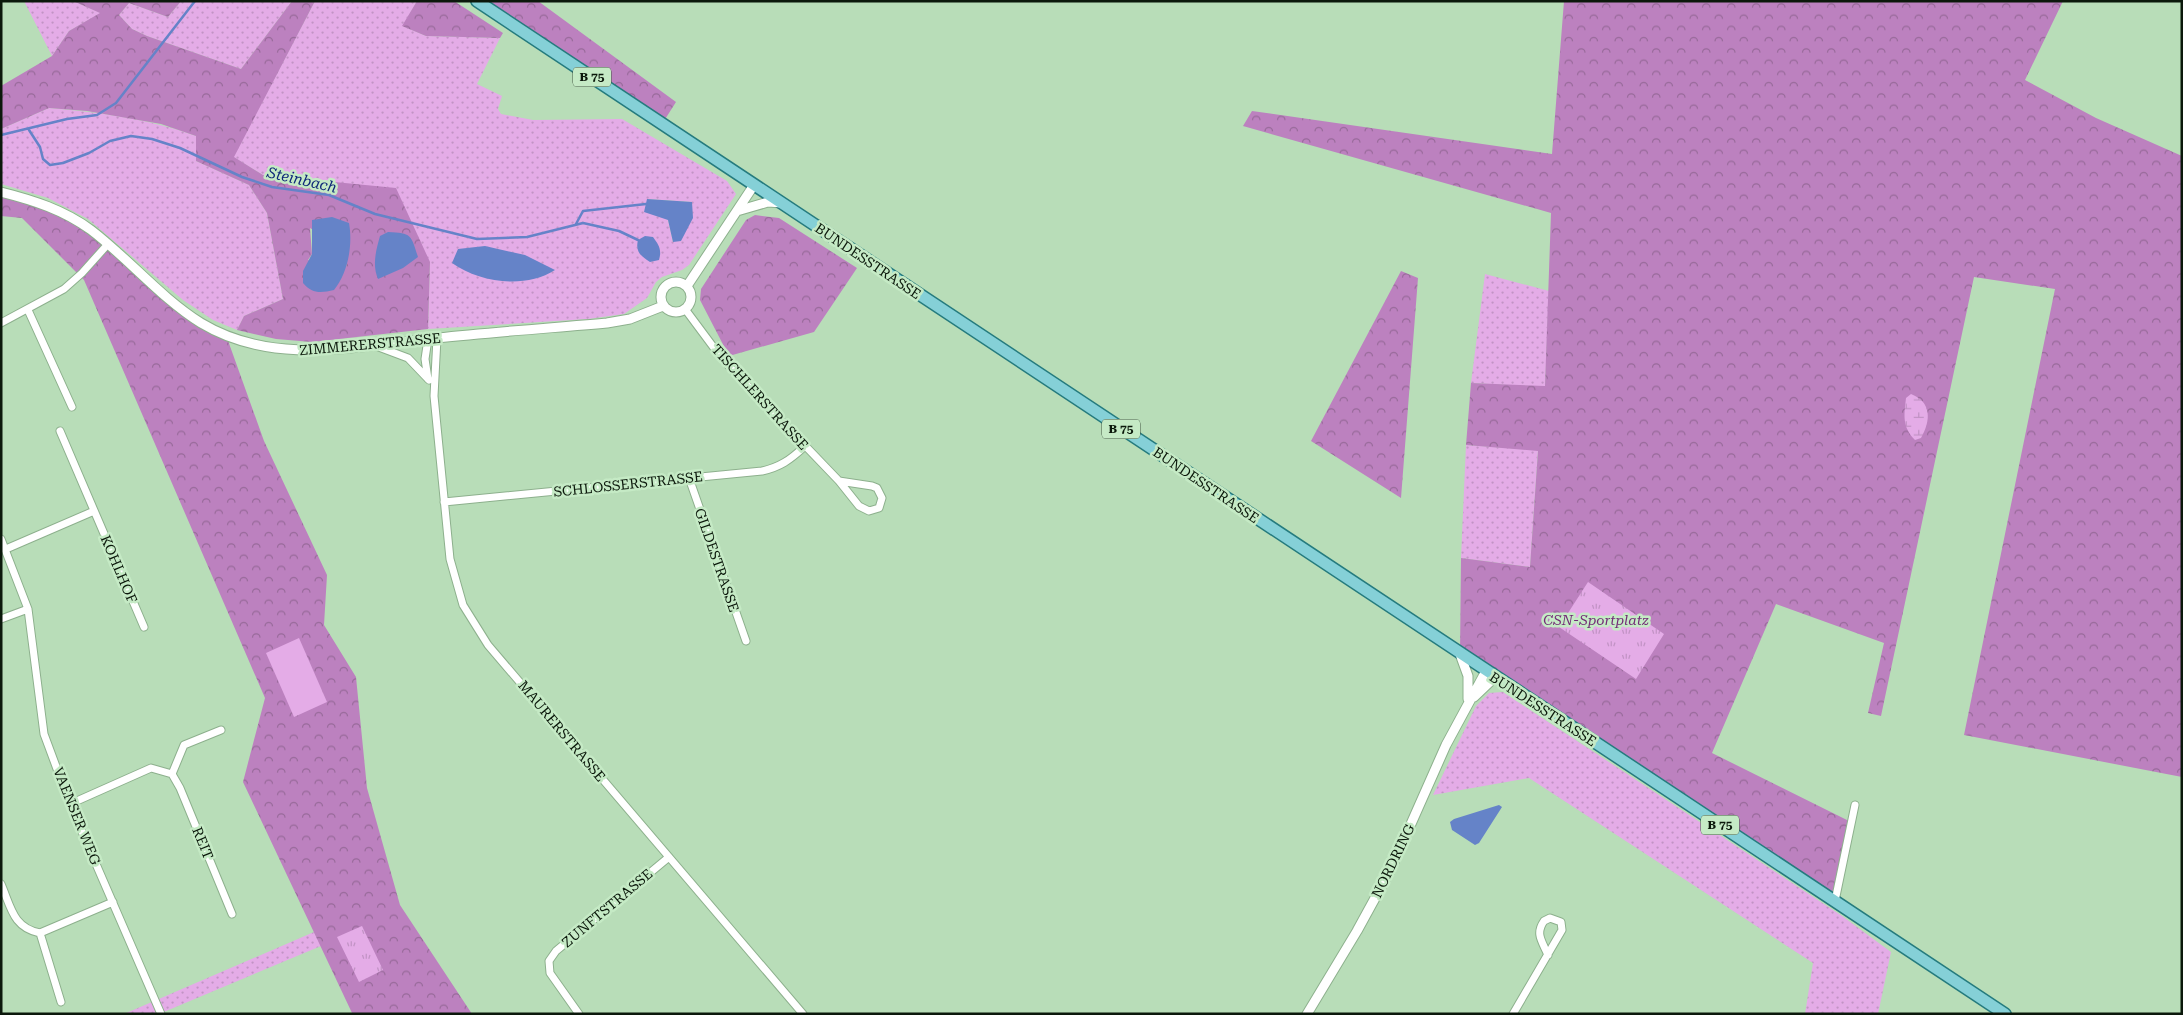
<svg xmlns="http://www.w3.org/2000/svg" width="2183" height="1015" font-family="'Roboto Serif',serif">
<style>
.grass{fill:url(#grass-dots);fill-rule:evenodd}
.forest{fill:url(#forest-crowns);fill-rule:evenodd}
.wetland{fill:url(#wetland-marsh)}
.park{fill:url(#park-tufts)}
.garden{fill:#e4ace7}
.water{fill:#6583c8}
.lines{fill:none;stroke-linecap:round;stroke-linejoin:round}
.stream{stroke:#6583c8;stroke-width:2.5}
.minor-casing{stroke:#8db08d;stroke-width:9}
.tertiary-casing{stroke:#8db08d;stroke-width:11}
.primary-casing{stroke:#257b7e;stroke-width:14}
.minor{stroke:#fff;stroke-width:7}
.tertiary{stroke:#fff;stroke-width:9}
.primary{stroke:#85d0d7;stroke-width:11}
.labels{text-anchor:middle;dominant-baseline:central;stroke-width:5;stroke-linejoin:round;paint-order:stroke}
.shield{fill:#c5eac5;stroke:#435743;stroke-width:1}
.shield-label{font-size:12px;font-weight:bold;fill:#0b180b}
.street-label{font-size:14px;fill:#0b180b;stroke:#c5eac5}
.park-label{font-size:14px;font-style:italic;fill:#722b76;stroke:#c5eac5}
.water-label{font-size:15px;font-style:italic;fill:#0e2778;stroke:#c5eac5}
</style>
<defs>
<pattern id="grass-dots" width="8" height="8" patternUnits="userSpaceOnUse" patternTransform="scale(1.25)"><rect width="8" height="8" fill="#e4ace7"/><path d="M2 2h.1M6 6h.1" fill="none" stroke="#c293c5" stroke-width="1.8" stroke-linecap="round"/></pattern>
<pattern id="forest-crowns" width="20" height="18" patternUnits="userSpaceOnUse" patternTransform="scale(1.25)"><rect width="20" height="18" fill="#bc81bf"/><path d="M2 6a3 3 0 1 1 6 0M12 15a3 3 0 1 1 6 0" fill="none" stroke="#976999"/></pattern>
<pattern id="wetland-marsh" width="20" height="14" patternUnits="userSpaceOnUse" patternTransform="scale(1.25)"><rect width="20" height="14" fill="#e4ace7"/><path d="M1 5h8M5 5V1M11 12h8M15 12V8" fill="none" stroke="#c293c5"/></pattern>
<pattern id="park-tufts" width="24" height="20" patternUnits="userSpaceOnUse" patternTransform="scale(1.25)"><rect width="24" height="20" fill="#e4ace7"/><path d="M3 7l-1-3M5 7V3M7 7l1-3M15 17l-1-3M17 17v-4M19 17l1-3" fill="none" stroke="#c293c5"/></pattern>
</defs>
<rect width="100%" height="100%" fill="#b8ddb8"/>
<path class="grass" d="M24,1h49l28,12 -32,18 -17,25z
M181,1h111l-51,68 -94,-33 -15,-7 -13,-14 10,-12 39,14z
M315,1h102l-14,25 23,10 74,2 -23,46 25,12 -4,13 3,5 32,6 89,-1 105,62 9,13 -47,71 -7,5 -20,7 -6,5 -9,16 -23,16 -36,5 -160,10 2,-67 -119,-81 -48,-6 -30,-18zM647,199l45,3 -19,40 -5,-22z
M49,108c50,4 100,11 147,28v25l53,24 18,28 16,86 -39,17 -7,14 -24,-10 -30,-20 -95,-81 -40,-21 -47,-14v-55z
M1485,274l64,17 -4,96 -74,-4z
M1466,445l72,5 -8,117 -69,-9z
M1503,692l339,224 49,36 -13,62h-73l8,-51 -284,-185 -96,17 43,-89 13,-13z
M314,932l7,14 -162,68h-35z"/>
<path class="forest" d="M73,1h108l-13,16 -39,-14 -10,12 13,14 15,7 94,33 51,-68h23l-81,156 29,18 133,13 34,74 -2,67 -116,13 -36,-3 -39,-9 7,-14 39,-17 -16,-86 -18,-28 -53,-24v-25l-35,-12 -74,-13 -38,-3 -48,21v-43l51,-30 17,-25 31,-18zM310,228l38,24 -2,15 -38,-7 4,-6z
M417,1h37l49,32 -3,5 -74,-2 -24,-10z
M477,1h61l138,101 -14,22z
M1564,1h499l-38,79 71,38 86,38v621l-218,-42 91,-446 -81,-12 -93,439 -13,-3 16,-70 -108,-39 -64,149 139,69 -16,79 -375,-247 1,-96 69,9 8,-116 -72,-6 5,-62 74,3 6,-173 -308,-87 9,-15 300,43z
M1,192l73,27 111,92 41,24 38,106 63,134 -3,50 32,52 11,111 33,117 72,109 -120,-1 -109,-231 22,-84 -181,-418 -62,-62 -21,-2z
M755,215l24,3 78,50 -43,64 -85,24 -29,-56 1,-11 45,-69z
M1401,271l17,7 -17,220 -90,-57z"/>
<path class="wetland" d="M1911,394c21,8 20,27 10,44l-6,2c-13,-13 -11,-25 -9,-42z"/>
<path class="park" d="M1588,582l76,52 -28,45 -77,-52z
M362,926l21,44 -24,12 -22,-45z"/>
<path class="garden" d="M299,638l28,64 -33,15 -28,-64z"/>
<path class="water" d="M647,199l45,3 1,16 -12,23 -8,1 -5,-22 -24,-8z
M332,217l17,6c4,22 -1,50 -15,67 -13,3 -22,4 -31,-7v-12l9,-17v-34z
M388,232c24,1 23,3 30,25l-15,11 -25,11c-6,-14 -2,-29 2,-43z
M645,236l8,1c6,8 9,13 6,23l-9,2c-9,-6 -15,-10 -12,-22z
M485,246l40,9 30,15c-30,19 -75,13 -103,-7l6,-14z
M1499,805l3,2 -23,36 -4,2 -23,-15 -2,-8 4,-3z"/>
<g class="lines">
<path class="stream" d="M29,130l11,17 3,12 7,6 13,-2 26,-10 21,-12 21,-5 21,3 28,9 62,29 30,10 57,8 46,19 102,25 50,-2 56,-14 36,8 19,9
M1,135l66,-16 30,-4 19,-12 79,-102
M576,224l7,-13 63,-7"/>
<g class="minor-casing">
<path id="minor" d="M685,309l38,51 116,121 20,25 10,5 10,-3 3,-10 -5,-10 -5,-2 -33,-5
M28,310l44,97
M1,323l63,-34 18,-16 26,-29
M437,338l-3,58 16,163 13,46 25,40 315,369
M428,339l-3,20 3,20
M376,346l32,12 21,22
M60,431l84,196
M689,478l57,163
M444,502l318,-31c18,-4 28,-11 42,-24
M1,539l27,70 16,125 26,70 91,210
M6,549l88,-38
M1,619l27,-10
M172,774l12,-29 37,-15
M70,804l81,-36 21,6 8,14 52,126
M1,884c10,23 12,44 39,49l73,-31
M1835,901l20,-96
M40,933l21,69
M579,1014l-29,-41 -1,-12 7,-10 113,-94
M1513,1014l49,-84 -1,-8 -11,-4 -6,3c-9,13 -2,20 4,34"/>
</g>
<g class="tertiary-casing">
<path id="tertiary" d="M1,192c32,8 63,18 90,38 38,29 70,68 110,93 73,44 157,23 236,15 57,-6 113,-10 170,-15l23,-4 33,-13
M737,211l31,-9 14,1
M661 297a15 15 0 1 1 30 0a15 15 0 1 1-30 0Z
M687,286l67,-101
M1460,654l8,22v23
M1474,697l21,-20
M1307,1014l50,-83 34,-62 55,-124 40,-74"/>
</g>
<g class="primary-casing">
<path id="primary" d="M477,1l1528,1013"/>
</g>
<use href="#minor" class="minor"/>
<use href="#tertiary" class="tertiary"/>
<use href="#primary" class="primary"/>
</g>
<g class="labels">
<g class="shield">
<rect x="573" y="67.5" width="38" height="19" rx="4"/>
<rect x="1102" y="419.5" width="38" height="19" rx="4"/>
<rect x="1701" y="815.5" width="38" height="19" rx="4"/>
</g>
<g class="shield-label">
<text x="592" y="77">B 75</text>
<text x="1121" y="429">B 75</text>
<text x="1720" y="825">B 75</text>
</g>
<g class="street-label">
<text transform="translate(868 261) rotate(34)">BUNDESSTRASSE</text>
<text transform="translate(370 344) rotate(-5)">ZIMMERERSTRASSE</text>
<text transform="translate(760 397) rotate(48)">TISCHLERSTRASSE</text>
<text transform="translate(628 484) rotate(-6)">SCHLOSSERSTRASSE</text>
<text transform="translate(1206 485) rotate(34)">BUNDESSTRASSE</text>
<text transform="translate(717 560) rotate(71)">GILDESTRASSE</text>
<text transform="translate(119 569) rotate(67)">KOHLHOF</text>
<text transform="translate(1543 709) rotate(33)">BUNDESSTRASSE</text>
<text transform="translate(562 731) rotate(50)">MAURERSTRASSE</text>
<text transform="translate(77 816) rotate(68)">VAENSER WEG</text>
<text transform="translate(203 843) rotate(68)">REIT</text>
<text transform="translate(1393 861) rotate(-64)">NORDRING</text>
<text transform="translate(607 908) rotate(-40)">ZUNFTSTRASSE</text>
</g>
<g class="park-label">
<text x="1596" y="620">CSN-Sportplatz</text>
</g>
<g class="water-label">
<text transform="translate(302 180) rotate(13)">Steinbach</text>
</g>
</g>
<rect width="2183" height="1015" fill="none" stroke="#0b180b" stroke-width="5"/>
</svg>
